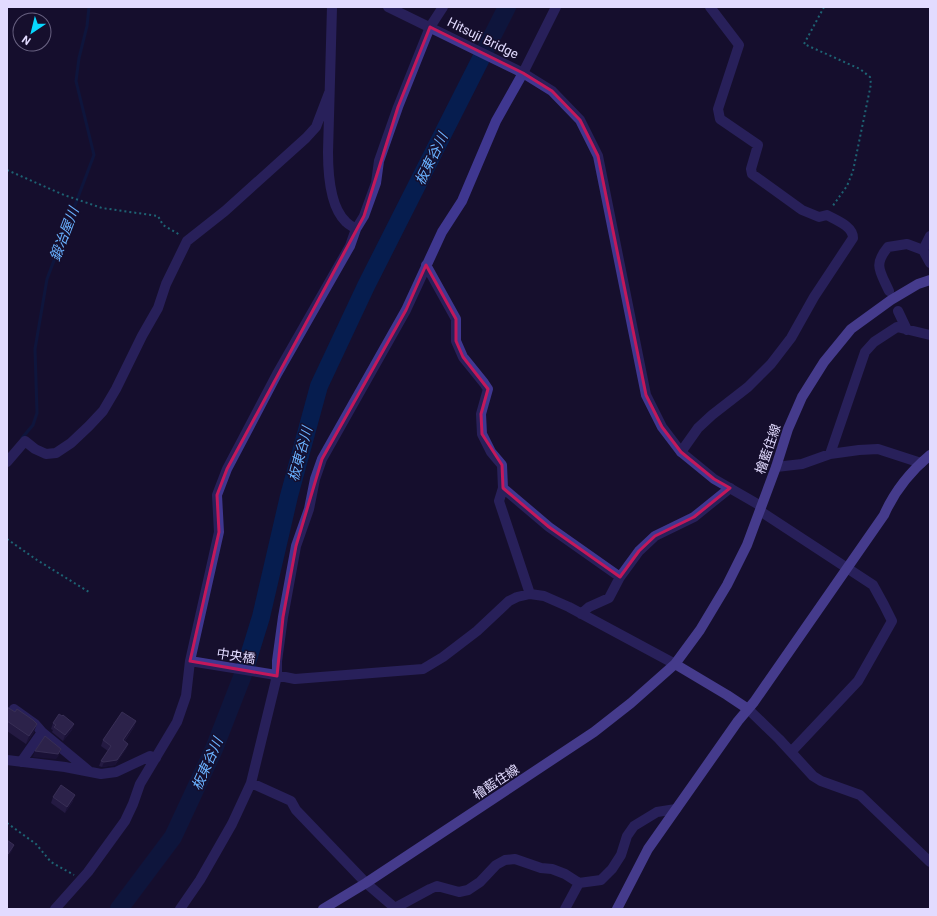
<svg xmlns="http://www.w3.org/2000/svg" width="937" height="916" font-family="Roboto,'Noto Sans JP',sans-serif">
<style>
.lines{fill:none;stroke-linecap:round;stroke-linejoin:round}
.stream{stroke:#061d4f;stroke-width:3}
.river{stroke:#061d4f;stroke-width:18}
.path{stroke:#26c8c8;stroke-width:2;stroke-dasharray:2 3;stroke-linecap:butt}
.minor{stroke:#3f3790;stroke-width:10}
.tertiary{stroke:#3f3790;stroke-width:10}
.secondary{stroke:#7e72ff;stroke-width:10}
.wall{fill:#35285c}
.shaded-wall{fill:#211642}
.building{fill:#483b6e;stroke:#605484}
.marked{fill:none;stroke:#c2185b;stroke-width:3;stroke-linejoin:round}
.labels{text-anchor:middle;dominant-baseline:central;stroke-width:3;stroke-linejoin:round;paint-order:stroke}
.street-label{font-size:13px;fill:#e2dbff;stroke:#160f2d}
.water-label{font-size:14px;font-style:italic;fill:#69b1ff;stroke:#160f2d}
</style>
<rect width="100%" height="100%" fill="#160f2d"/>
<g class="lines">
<path class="stream" d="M22,438l11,-13 4,-12 -2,-64 12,-70 47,-124 -18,-74 3,-23 8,-32 2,-19"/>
<path class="river" d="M119,909l54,-72 41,-88 30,-77 17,-55 28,-121 30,-110 47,-100 141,-279"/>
<path class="path" d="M824,7l-20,37 56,25 10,8 1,7 -18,87 -6,15 -15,21
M7,170l57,25 38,13 56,8 5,9 17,10
M7,539l30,21 52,32
M7,823l29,21 15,18 23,13"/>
<path class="minor" d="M332,7l-4,145c0,21 2,55 18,70 3,3 7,5 10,7
M923,250l7,13
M426,265l30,54v22l7,16 21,26 4,6 -7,25 1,20 9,18 11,13 1,23 46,39 71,50
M889,291c-9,-20 -16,-26 -1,-44l19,-3 16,6 7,-14
M898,311l9,19
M681,452l17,-24 14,-13 36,-28 23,-23 20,-26 23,-41 39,-59c0,-12 -17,-18 -26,-23l-8,2 -17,-7 -50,-36 -1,-5 7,-24 -38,-26 -2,-10 21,-64 -29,-38
M830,454l35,-102 9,-10 23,-15 33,8
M7,462l18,-21 10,8 11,5 10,-1 15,-10 18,-17 14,-15 13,-22 26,-53 16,-28 8,-24 21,-43 38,-30 81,-73 10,-11 13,-34
M776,467l26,-3 28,-10 29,-4 19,-1 43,14
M503,488l-4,13 31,93
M760,511l113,74 11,20 8,16 -34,60 -67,71
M581,614l8,-7 20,-9 11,-21 19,-26 16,-15 39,-19 36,-29
M190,661l80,13 25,5 128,-10 20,-12 34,-26 32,-30 8,-4 13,-3 14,2 25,11 106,57
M14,709l21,15 7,8
M748,709l31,30 34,37 8,5 39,14 70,67
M7,760l58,7 36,7 15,-2 34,-16 6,2
M21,762l21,-30 47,39
M251,783l40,18 5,9 70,73 29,25
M55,909l33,-37 37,-51 8,-17 7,-20 37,-62 9,-26 4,-35 29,-129 -2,-37 10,-26 50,-95 73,-128 6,-17 8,-13 12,-33 3,-22 19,-54 32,-80 13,-20
M180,909l20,-29 32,-56 19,-41 26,-107v-15l6,-44 13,-71 13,-37 6,-30 7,-20 84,-149 36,-78 20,-31 34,-80 27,-48 33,-66
M393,909l37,-20 7,-3 22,6 9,-2 12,-8 16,-17 9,-5 10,-1 26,9 11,1 13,5 14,9 22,-3 11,-11 9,-14 6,-19 7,-10 23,-14 19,-3
M565,909l14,-26"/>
<path class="tertiary" d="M388,7l135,66 29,18 28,29 18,36 48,239 16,32 19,25 33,27 47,27"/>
<path class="secondary" d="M675,664l52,31 21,14
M323,909l43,-26 228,-151 37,-29 44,-39 25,-34 27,-45 20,-40 29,-78 12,-38 14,-32 22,-35 27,-33 40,-29 27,-16 12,-4
M617,909l31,-60 90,-128 16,-19 130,-187c10,-23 27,-44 46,-60"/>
</g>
<path class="wall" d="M7,707l27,25 -8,12 -19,-13z
M136,721l-2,6 -9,14 3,3 -2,5 -11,16 -13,2 -3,-1 2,-5 7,-10 -7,-5 2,-6z
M53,723l19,7 -9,11 -11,-9 1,-2 -2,-1z
M53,797l20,4 -8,12 -14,-10z"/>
<path class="shaded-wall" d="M136,721l-2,6 -13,19 2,-6z
M37,724l-3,8 -8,12 3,-8z
M74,724l-2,6 -9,11 2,-6z
M128,744l-2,5 -11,16 -13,2 2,-5z
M61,749l-2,6 -3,4 -23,-2 2,-6z
M75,795l-2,6 -8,12 2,-6z
M14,845l-2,6 -5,7 1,-4z"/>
<path class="building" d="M7,707l8,5 2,-3 16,11 4,4 -8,12 -22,-15z
M122,712l14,9 -13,19 5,4 -11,16 -13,2 -3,-1 10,-15 -8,-6z
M59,714l3,2 1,-1 11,9 -9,11 -11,-8 2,-2 -3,-2z
M45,736l16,13 -3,5 -23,-3z
M61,785l14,10 -8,12 -14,-10z
M7,840l7,5 -6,9 -1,-1z"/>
<path d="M0 0H937V916H0ZM430,27l93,46 29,18 28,29 18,36 48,239 16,32 19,25 33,27 16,9 -36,29 -39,19 -16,15 -19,26 -71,-50 -46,-39 -1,-23 -20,-31 -1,-20 7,-25 -25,-32 -7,-16v-22l-30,-54 -20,45 -84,149 -26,87 -13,71 -6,59 -87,-15 29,-129 -2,-37 10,-26 137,-253 34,-109z" fill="#160f2d" fill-opacity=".55" fill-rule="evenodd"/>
<path class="marked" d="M430,27l93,46 29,18 28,29 18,36 48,239 16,32 19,25 33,27 16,9 -36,29 -39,19 -16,15 -19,26 -71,-50 -46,-39 -1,-23 -20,-31 -1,-20 7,-25 -25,-32 -7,-16v-22l-30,-54 -20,45 -84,149 -26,87 -13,71 -6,59 -87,-15 29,-129 -2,-37 10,-26 137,-253 34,-109z"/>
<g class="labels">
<g class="street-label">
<text transform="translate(483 38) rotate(26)">Hitsuji Bridge</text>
<text transform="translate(768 449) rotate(-71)">檜藍住線</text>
<text transform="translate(236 656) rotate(9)">中央橋</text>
<text transform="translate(496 782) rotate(-33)">檜藍住線</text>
</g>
<g class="water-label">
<text transform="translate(431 159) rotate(-64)">板東谷川</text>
<text transform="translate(64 234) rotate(-69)">鍛冶屋川</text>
<text transform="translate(300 454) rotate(-75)">板東谷川</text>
<text transform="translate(207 764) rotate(-66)">板東谷川</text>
</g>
</g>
<rect width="937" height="916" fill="none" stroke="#e2dbff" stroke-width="16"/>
<g transform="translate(32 32) rotate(215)"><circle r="19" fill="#160f2d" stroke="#686181"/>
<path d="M0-3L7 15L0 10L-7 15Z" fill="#07d8ff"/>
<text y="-6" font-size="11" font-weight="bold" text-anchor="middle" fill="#e2dbff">N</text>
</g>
</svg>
